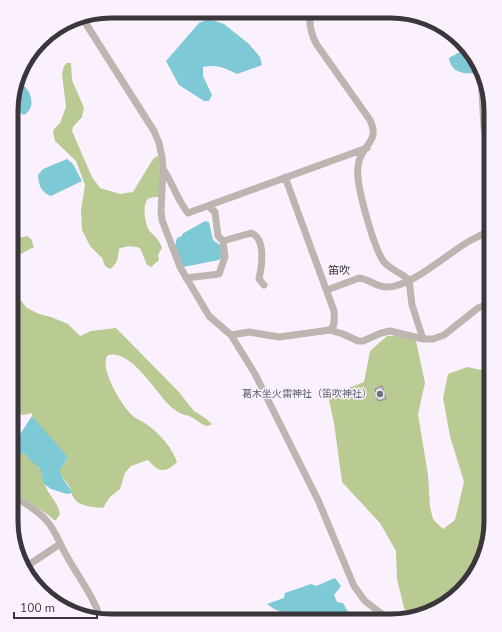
<svg xmlns="http://www.w3.org/2000/svg" width="502" height="632" font-family="'Nunito Sans','Noto Sans JP',sans-serif">
<style>
.forest{fill:#b9ca92}
.water{fill:#7dc9d5}
.building{fill:#d0c4d3;stroke:#918694}
.lines{fill:none;stroke-linecap:round;stroke-linejoin:round}
.street{stroke:#bdb6b0;stroke-width:7}
.worship-dot{fill:#6b7280;stroke:#fbf1fe;stroke-width:1.5}
.labels{text-anchor:middle;dominant-baseline:central;stroke-width:3;stroke-linejoin:round;paint-order:stroke}
.worship-label{font-size:10px;fill:#5b616d;stroke:#fbf1fe;text-anchor:end}
.neighbourhood-label{font-size:11px;fill:#3b363c;stroke:#fbf1fe}
.rim{fill:none;stroke:#3b363c;stroke-width:5}
</style>
<rect width="100%" height="100%" fill="#fbf1fe"/>
<path class="forest" d="M67,63h4l1,17 12,28 -2,9 -9,10 -1,4 20,46 8,11 20,6 13,-2 20,-33 4,-3 2,1 2,40c-4,0 -10,0 -13,2 -6,5 -3,25 1,31 5,7 9,7 13,18l-4,7 1,5 -8,7 -4,-2 -7,-17c-7,-2 -14,-3 -21,1 -1,8 -1,15 -9,20l-5,-3 -3,-8 -12,-12 -8,-16 -1,-20 4,-25 -9,-24 -21,-20 -2,-9 1,-3 6,-6 6,-16 -4,-33 2,-8z
M27,236l4,3 3,8 -19,10 -3,2v-14l7,-7z
M11,289l16,19 12,6 12,3 17,7 12,12 11,-5 25,-3 62,63 16,20 11,7 7,6 -4,2c-7,-1 -12,-7 -19,-10 -3,-1 -6,-1 -9,-3 -4,-2 -9,-6 -12,-9 -12,-12 -40,-58 -61,-48 -7,14 15,50 26,60 5,4 11,6 16,10 12,9 23,22 28,36 -12,12 -19,10 -29,-2l-17,6 -6,7 -5,16 -10,8 -7,11c-9,-1 -24,-1 -29,-10 -3,-4 -3,-10 -7,-15 -3,-4 -7,-7 -8,-13l8,-10 -35,-44v-3l-9,2 -12,-6z
M387,336h23l6,5 9,42 -7,31 10,61 2,32 3,12 10,10 12,-9 9,-38 -14,-46 -7,-38 5,-24 19,-7 19,4 5,7v150l-17,48 -33,32 -30,9 -7,-9 -7,-29 -1,-28 -16,-28 -38,-41 -8,-59 -7,-32 19,-2 18,-7 6,-31z
M26,453c4,6 9,9 13,14 4,5 4,13 6,18 4,11 13,17 15,29l-4,6h-2l-7,-6 -36,-24v-36z"/>
<path class="water" d="M209,19l15,5 25,20 11,13 2,8 -25,9c-12,-6 -21,-10 -34,-7v9l9,19 -3,6h-5l-25,-16 -13,-24 33,-38z
M467,49l7,8 2,16c-12,1 -25,0 -27,-15l14,-8z
M23,85c9,7 13,23 1,30l-8,-4 -2,-4z
M67,159l6,5 9,17 -31,15c-10,-4 -12,-10 -13,-21l5,-6z
M205,221l4,1 4,18 7,5 2,12 -3,3 -36,7 -8,-21 2,-8 5,-2v-2z
M32,416l34,39 1,4 -7,11c0,8 9,15 12,23l-5,1 -16,-5 -7,-5 -4,-16 -10,-8 -4,-6 -15,-1v-5z
M335,578l6,8 -7,9 3,7 6,1 7,12c-3,2 -6,5 -9,6 -10,3 -19,-6 -29,-3v3h-12l-5,-4 -21,-8 -7,-5 17,-6 1,-5 26,-9 5,2z"/>
<path class="building" d="M382,386l4,13 -8,2 -3,-12z"/>
<g class="lines">
<path class="street" d="M310,13c-1,12 1,22 7,32l53,75c10,21 -6,23 -11,41 -1,5 -2,10 -1,16 1,16 16,72 26,85 7,8 18,11 25,18l3,25 11,34
M81,16l73,115 5,12 3,14 1,12 -2,42 1,9 18,47 29,49 22,19 24,39 63,126 36,86 11,15 26,20
M481,75l3,52 7,31
M163,169c10,14 14,31 25,44l179,-65
M285,177l49,134c0,7 2,15 -4,19
M208,206l7,6 3,24 5,5 28,-8c15,5 11,33 8,46l5,6
M491,248l-5,-16 5,-6
M186,278l33,-4 6,-17 -2,-16
M327,290l32,-12c9,1 17,8 26,9 25,2 64,-35 86,-47 7,-3 12,-7 20,-8
M231,335l18,-3 30,5 51,-7 13,4 15,7h5l18,-8 9,-2 33,8h10l11,-4 34,-27 5,-2 8,-2
M11,495c13,7 25,14 35,25 9,10 11,18 17,29 12,24 30,45 38,71
M24,568l36,-24"/>
</g>
<circle class="worship-dot" cx="380" cy="394" r="4"/>
<g class="labels">
<g class="worship-label">
<text x="372" y="394">葛木坐火雷神社（笛吹神社）</text>
</g>
<g class="neighbourhood-label">
<text x="339" y="270">笛吹</text>
</g>
</g>
<path d="M0 0H502V632H0ZM111 18H391A93 93 0 0 1 484 111V521A93 93 0 0 1 391 614H111A93 93 0 0 1 18 521V111A93 93 0 0 1 111 18Z" fill="#fbf1fe" fill-rule="evenodd"/>
<path class="rim" d="M111 18H391A93 93 0 0 1 484 111V521A93 93 0 0 1 391 614H111A93 93 0 0 1 18 521V111A93 93 0 0 1 111 18Z"/>
<path d="M14 612v6h83v-6" fill="none" stroke="#3b363c" stroke-width="2"/>
<text x="20" y="612" font-size="12" fill="#3b363c" stroke="#fbf1fe" stroke-width="3" paint-order="stroke">100 m</text>
</svg>
